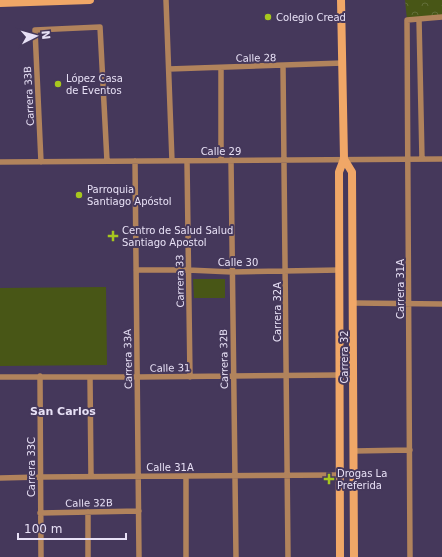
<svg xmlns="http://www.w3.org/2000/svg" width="442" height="557" font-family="'DejaVu Sans',sans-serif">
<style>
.park{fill:url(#park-crowns)}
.garden{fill:#485616}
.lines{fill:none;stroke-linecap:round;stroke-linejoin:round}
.street{stroke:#b1835c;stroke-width:5.5}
.secondary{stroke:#f0a767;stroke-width:8}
.poi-dot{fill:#a7c71e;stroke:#45385b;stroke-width:1.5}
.labels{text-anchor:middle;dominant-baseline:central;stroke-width:4;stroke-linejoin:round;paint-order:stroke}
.poi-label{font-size:10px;fill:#e8e1f6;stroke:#45385b;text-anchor:start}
.street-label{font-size:10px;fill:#e8e1f6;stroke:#45385b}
.neighbourhood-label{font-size:11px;font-weight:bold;fill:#e8e1f6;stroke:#45385b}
</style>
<defs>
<pattern id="park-crowns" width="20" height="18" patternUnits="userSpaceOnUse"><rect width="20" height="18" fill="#485616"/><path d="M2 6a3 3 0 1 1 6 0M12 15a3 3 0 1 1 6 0" fill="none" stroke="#626e38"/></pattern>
</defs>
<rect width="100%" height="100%" fill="#45385b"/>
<path class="park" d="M405,0h37v17l-35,3z"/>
<path class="garden" d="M193,279h32v19h-31z
M106,287l1,78 -107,1v-78z"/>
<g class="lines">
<path class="street" d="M166,0l6,161
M419,19l3,140
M283,66l5,491
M221,68v92
M169,69l174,-6
M231,160l5,397
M135,161l4,396
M187,161l3,216
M0,162l442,-3
M41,162l-6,-132 65,-3 7,134
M136,270h52l44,2 108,-2
M354,303l88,1
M40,376l1,181
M0,377h138l202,-2
M90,377l1,99
M354,451l56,-1
M186,476v81
M0,478l40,-1 300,-2
M40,513l99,-2
M88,557v-45
M410,557l-3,-537 35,-3"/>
<path class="secondary" d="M0,3l90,-3
M344,159l8,13 2,385
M340,557l-1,-385 5,-13 -3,-159"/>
</g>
<g class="poi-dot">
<circle cx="268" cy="17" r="4"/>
<circle cx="58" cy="84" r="4"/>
<circle cx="79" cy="195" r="4"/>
<path d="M111 230h4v4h4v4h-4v4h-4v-4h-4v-4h4z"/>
<path d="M327 473h4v4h4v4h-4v4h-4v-4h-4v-4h4z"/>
</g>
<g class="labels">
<g class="poi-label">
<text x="276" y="17">Colegio Cread</text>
<text x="66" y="78">López Casa<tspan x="66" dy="12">de Eventos</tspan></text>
<text x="87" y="189">Parroquia<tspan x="87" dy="12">Santiago Apóstol</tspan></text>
<text x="122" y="230">Centro de Salud Salud<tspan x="122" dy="12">Santiago Apostol</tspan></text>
<text x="337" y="473">Drogas La<tspan x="337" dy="12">Preferida</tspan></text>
</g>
<g class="street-label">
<text transform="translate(256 58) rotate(-1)">Calle 28</text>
<text transform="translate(29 96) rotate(-93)">Carrera 33B</text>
<text x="221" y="151">Calle 29</text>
<text x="238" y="262">Calle 30</text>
<text transform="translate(180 281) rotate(-91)">Carrera 33</text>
<text transform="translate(400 289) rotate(-90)">Carrera 31A</text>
<text transform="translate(277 312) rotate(-90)">Carrera 32A</text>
<text transform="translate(344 357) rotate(-90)">Carrera 32</text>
<text transform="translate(128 359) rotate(-91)">Carrera 33A</text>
<text transform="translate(224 359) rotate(-91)">Carrera 32B</text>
<text transform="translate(170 368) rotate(-1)">Calle 31</text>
<text transform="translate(31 467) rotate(-90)">Carrera 33C</text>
<text x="170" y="467">Calle 31A</text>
<text transform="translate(89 503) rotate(-1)">Calle 32B</text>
</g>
<g class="neighbourhood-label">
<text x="63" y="411">San Carlos</text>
</g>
</g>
<g transform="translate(36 36) rotate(84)" stroke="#45385b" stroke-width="3" paint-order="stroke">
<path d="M0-3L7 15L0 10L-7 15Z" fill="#e8e1f6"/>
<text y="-6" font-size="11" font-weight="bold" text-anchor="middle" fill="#e8e1f6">N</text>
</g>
<path d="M18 533v6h108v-6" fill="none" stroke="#e8e1f6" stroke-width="2"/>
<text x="24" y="533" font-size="12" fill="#e8e1f6" stroke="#45385b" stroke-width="3" paint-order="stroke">100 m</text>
</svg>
